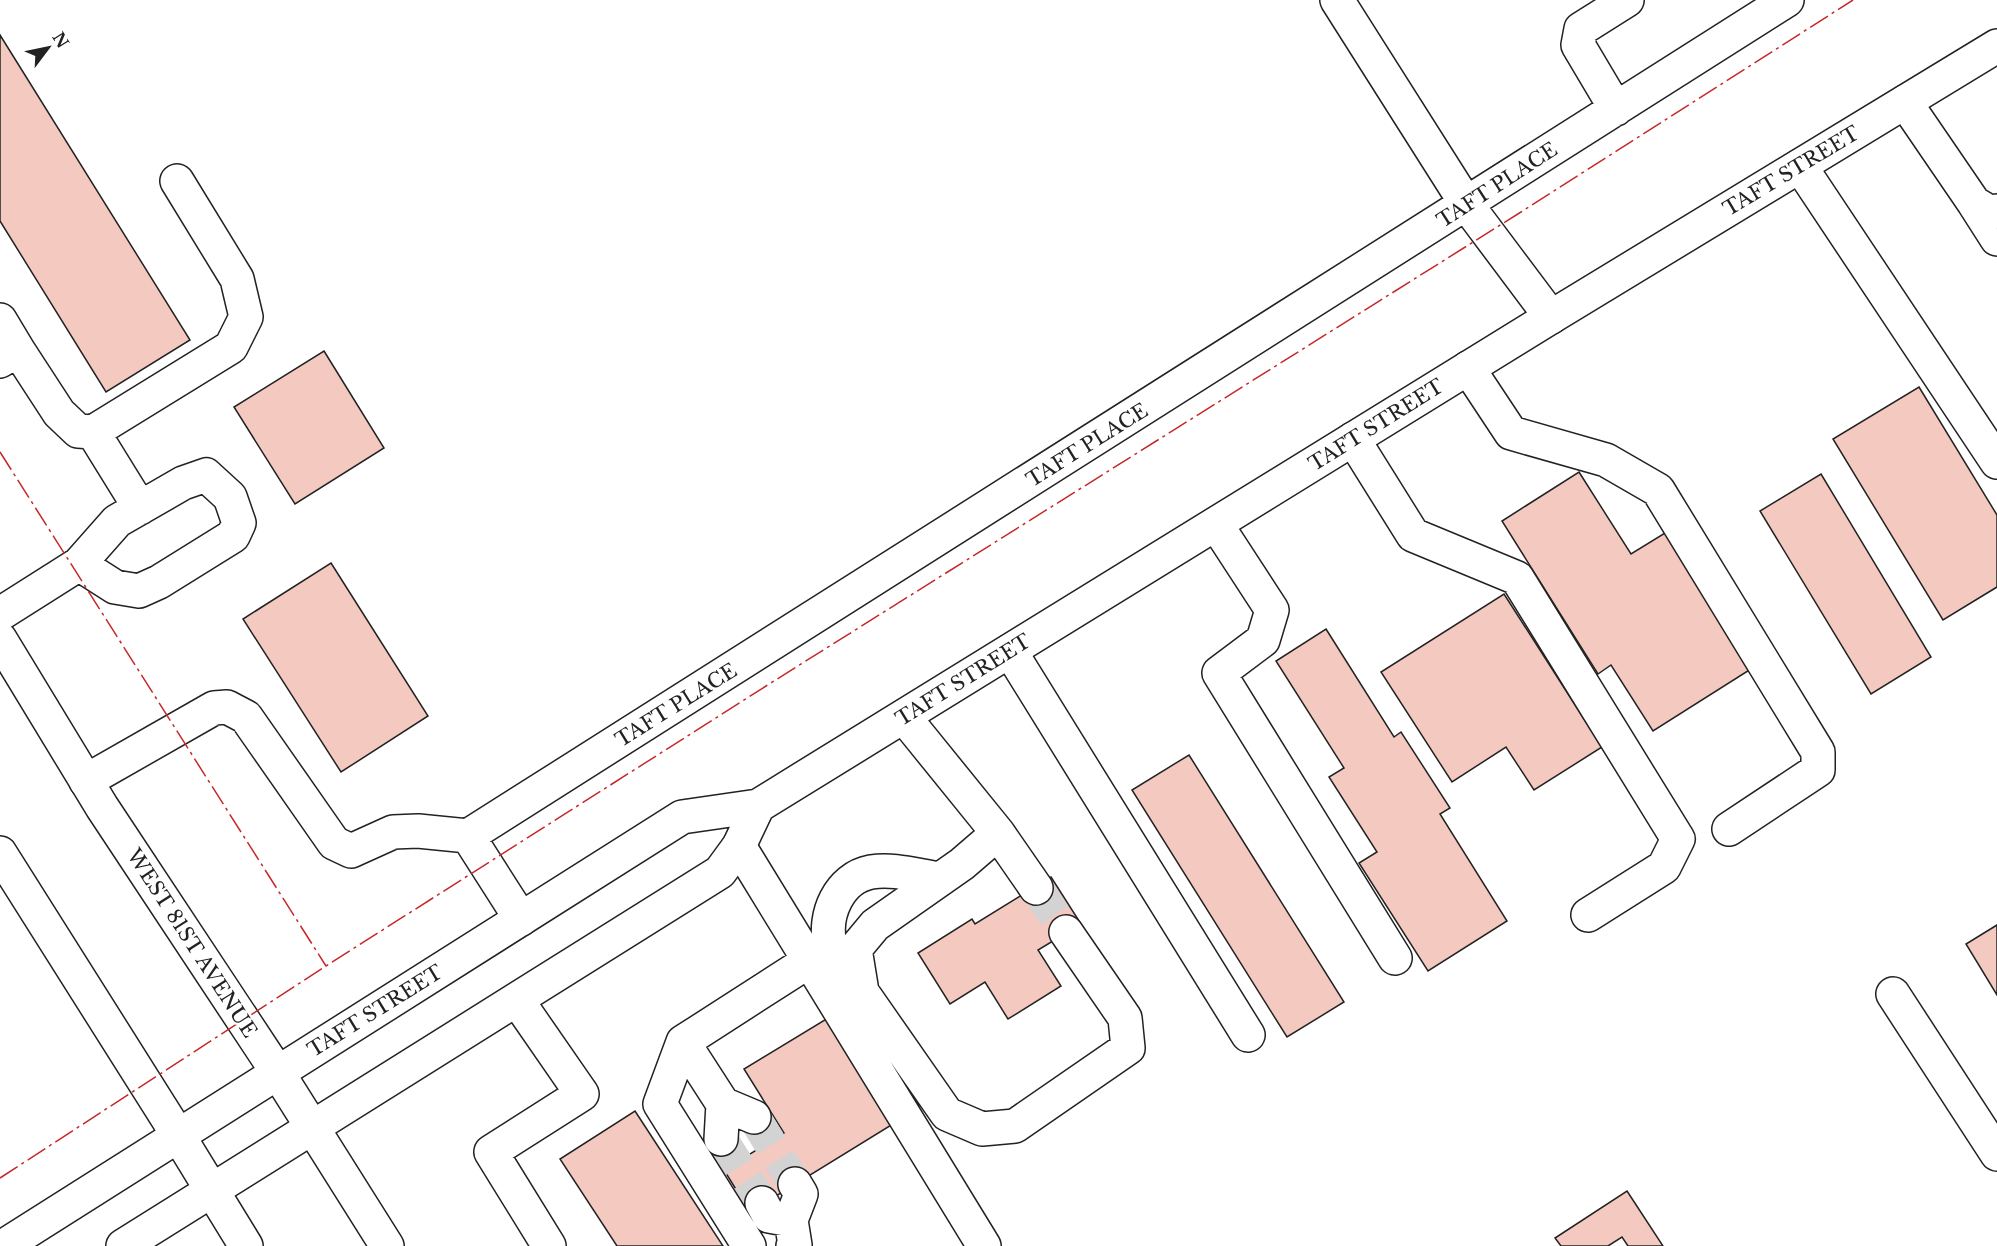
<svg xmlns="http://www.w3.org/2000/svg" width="1997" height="1246" font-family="'Libre Baskerville',serif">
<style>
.building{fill:#f3c9c0;stroke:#222;stroke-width:1.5}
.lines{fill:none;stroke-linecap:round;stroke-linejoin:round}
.minor-tunnel{stroke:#d3d3d3;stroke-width:33;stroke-dasharray:33 16;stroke-linecap:butt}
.minor-casing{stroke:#222;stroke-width:36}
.major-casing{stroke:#222;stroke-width:36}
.minor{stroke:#fff;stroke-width:33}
.major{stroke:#fff;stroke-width:33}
.power{stroke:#c62828;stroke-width:1.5;stroke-dasharray:21 4.5 3 4.5;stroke-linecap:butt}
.labels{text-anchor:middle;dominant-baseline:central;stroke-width:4.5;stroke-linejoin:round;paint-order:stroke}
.street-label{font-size:20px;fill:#222;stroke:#fff}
</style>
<rect width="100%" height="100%" fill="#fff"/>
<path class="building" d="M0,35l190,305 -84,52 -106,-171z
M324,351l60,97 -89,56 -61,-97z
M1919,387l78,128v72l-54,33 -110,-181z
M1579,472l52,82 34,-21 86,136 -98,62 -42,-66 -13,9 -96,-153z
M1821,474l110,183 -60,37 -111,-183z
M331,563l97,153 -87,56 -98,-153z
M1504,594l98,153 -68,43 -28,-43 -54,35 -71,-110z
M1326,629l68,108 7,-5 49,76 -10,6 67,107 -79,50 -69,-108 18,-11 -48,-75 15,-9 -68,-107z
M1189,755l155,247 -57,35 -155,-247z
M1051,877l30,47 -43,26 23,36 -53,33 -23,-37 -35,22 -32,-51 54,-34 3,5z
M1997,925v70l-31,-51z
M828,1018l65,106 -143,88 -26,-42 60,-37 -40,-64z
M635,1111l88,135h-106l-57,-87z
M1627,1191l36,55h-35l-6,-9 -14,9h-47l-6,-8z"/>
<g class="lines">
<path class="minor-tunnel" d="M1036,888l30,44
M754,1117l41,67
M721,1139l41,64"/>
<g class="minor-casing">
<path id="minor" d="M1337,0l130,205 84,112
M1905,102l69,101 17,10 6,-2
M1616,109l-38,-64 3,-16 46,-29
M1800,166l197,296
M1974,203l23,36
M0,320l18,30
M0,361l18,-11 41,63 19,18 15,1 138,-85 15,-30 -9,-38 -60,-98
M1468,368l43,65 95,27 52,30 160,262v18l-89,59
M93,432l47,76
M1353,439l60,96 104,43 161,261 -14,28 -76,48
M1216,524l56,86 -9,30 -44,33 176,285
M0,614l79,-50 38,-43 66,-38 23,-8 24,22 9,26 -6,13 -74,46 -20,9 -24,-4 -36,-23
M1010,651l238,384
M904,717l94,116 -36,31 -87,61 -20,24 7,43 85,122 35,15 33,-3 113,-78 -3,-30 -59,-86
M86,781l128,-73 13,-1 19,10 88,126 17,8 42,-19 25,-1 50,5
M998,833l38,55
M739,846l245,400
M521,919l-53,-83 1319,-836
M859,987c-8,-11 -26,-31 -29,-42 -7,-30 9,-67 41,-73 23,-4 47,4 69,7
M1893,994l104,160
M517,1000l65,94 -91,58 58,94
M683,1042l40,62 31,13
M721,1139l2,-35
M762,1203l7,13 22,4
M749,1246l-89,-142 23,-62 126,-81
M793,1246l2,-1 -4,-25 10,-26 -6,-10"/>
</g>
<g class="major-casing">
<path id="major" d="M0,639l102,168 176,266 109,173
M0,853l178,282 68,111
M4,1246l678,-429 76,-11 793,-489 446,-271
M123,1246l597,-374 19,-26 19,-40"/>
</g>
<use href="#minor" class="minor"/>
<use href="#major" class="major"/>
<path class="power" d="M0,452l326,514
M0,1178l326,-212 440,-280 755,-474 332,-212"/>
</g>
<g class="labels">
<g class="street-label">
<text transform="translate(1791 171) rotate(-31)">TAFT STREET</text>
<text transform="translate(1497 185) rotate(-33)">TAFT PLACE</text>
<text transform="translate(1376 425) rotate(-32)">TAFT STREET</text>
<text transform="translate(1087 445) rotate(-32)">TAFT PLACE</text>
<text transform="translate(963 680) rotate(-32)">TAFT STREET</text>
<text transform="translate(676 705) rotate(-32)">TAFT PLACE</text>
<text transform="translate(192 943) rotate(57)">WEST 81ST AVENUE</text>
<text transform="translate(375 1011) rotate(-32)">TAFT STREET</text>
</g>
</g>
<g transform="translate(48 48) rotate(58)" stroke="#ffffff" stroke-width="4.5" paint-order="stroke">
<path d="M0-4.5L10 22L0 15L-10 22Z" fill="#222222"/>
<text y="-9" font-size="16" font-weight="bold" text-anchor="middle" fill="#222222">N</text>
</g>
</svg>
